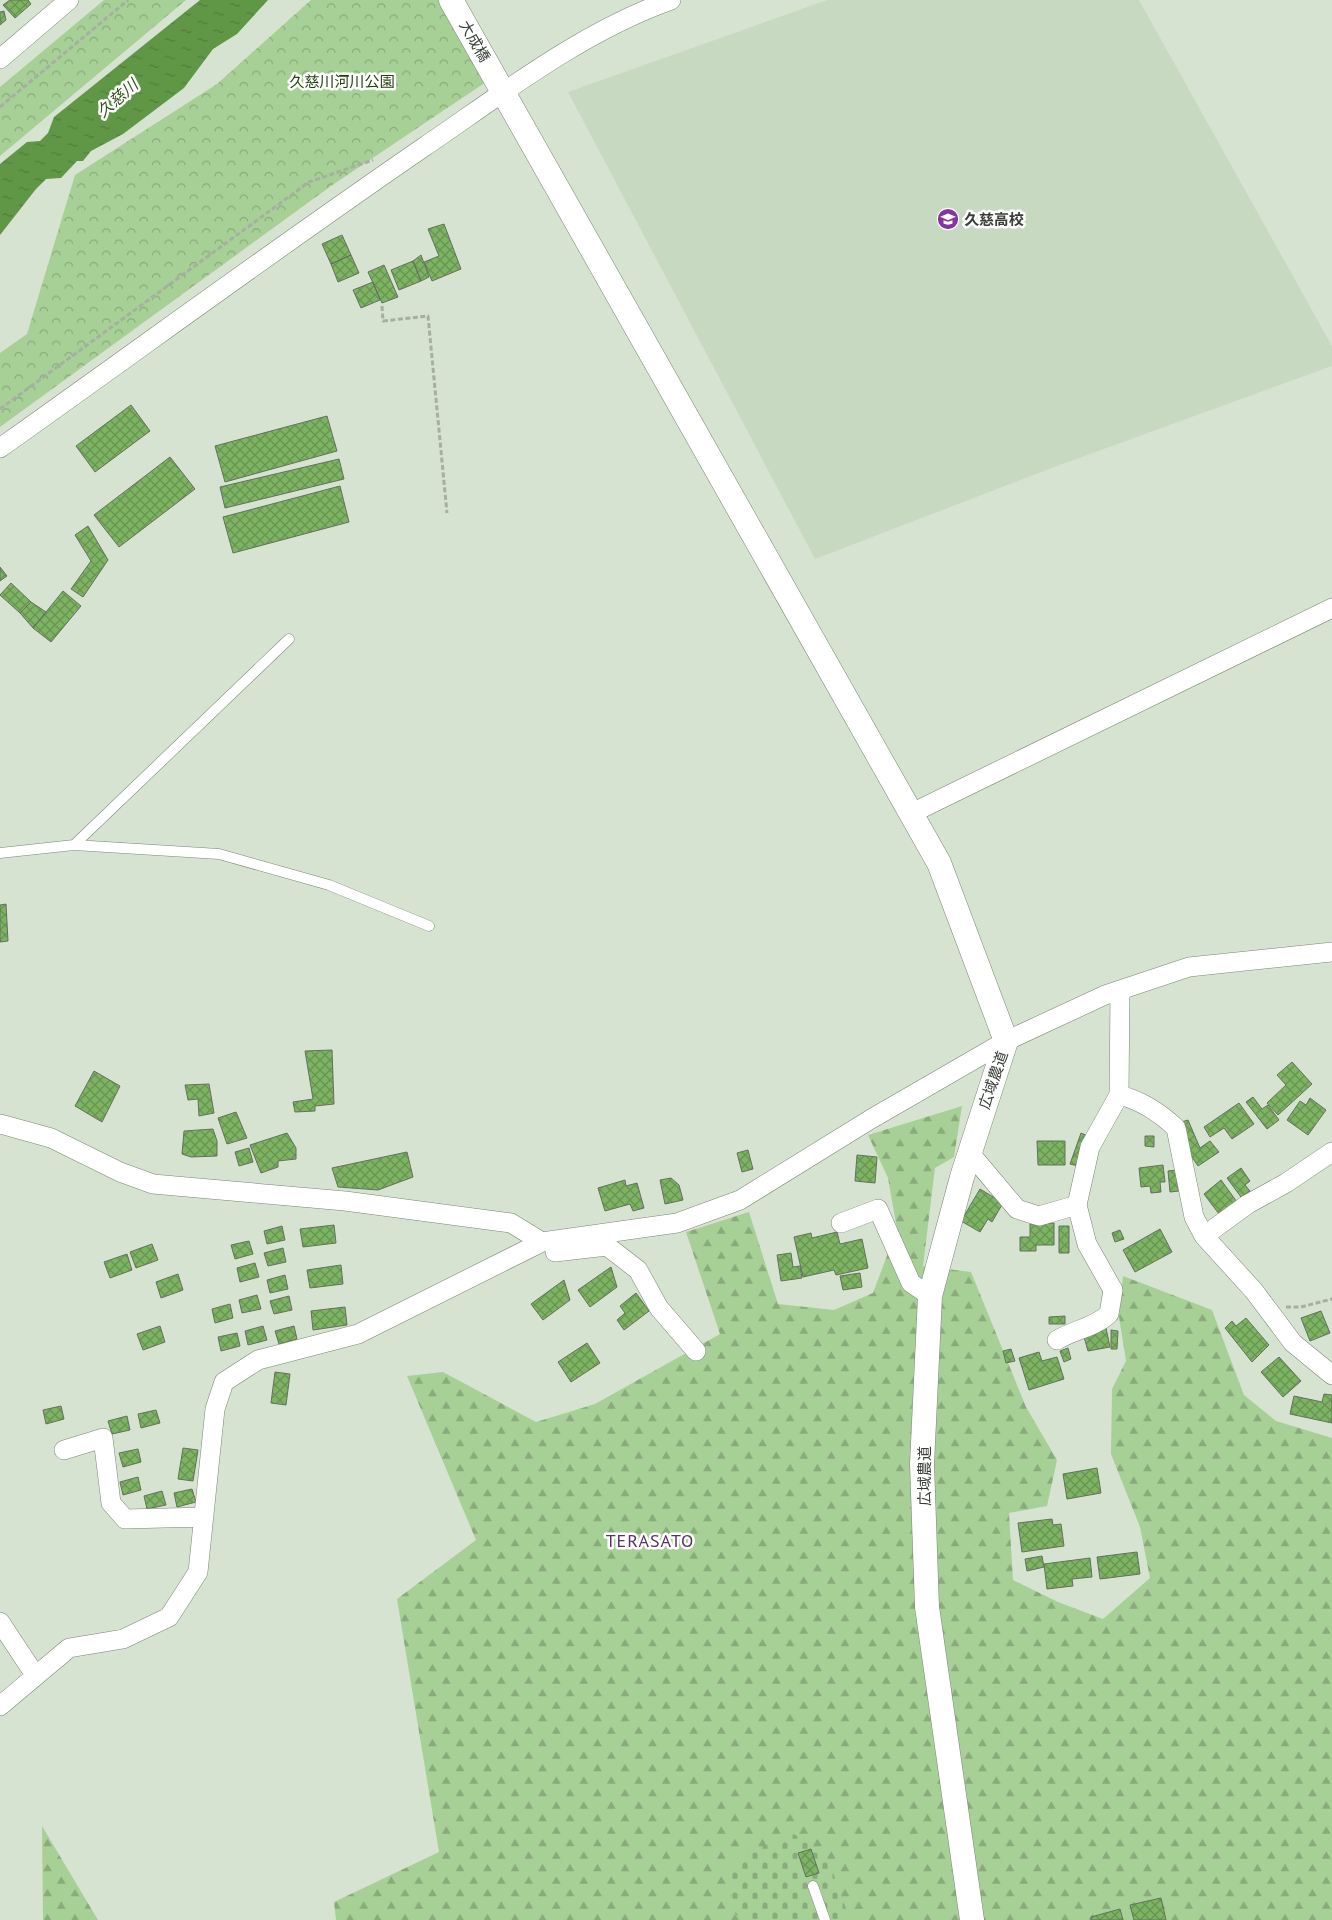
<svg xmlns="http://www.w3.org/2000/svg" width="1332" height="1920" font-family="'PT Sans','Noto Sans JP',sans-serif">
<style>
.built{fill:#c8d9c1}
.forest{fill:url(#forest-firs)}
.cemetery{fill:url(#cemetery-stones)}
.park{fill:url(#park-crowns)}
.water{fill:url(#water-ripples)}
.building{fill:url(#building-cross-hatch);stroke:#657060}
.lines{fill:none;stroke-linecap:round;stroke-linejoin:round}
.service-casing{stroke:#7b8676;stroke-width:11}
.minor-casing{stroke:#7b8676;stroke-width:20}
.tertiary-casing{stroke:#7b8676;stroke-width:25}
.path{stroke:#a6afa1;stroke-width:3;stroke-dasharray:5 2.5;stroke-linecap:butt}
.service{stroke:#fff;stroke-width:10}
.minor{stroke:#fff;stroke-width:19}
.tertiary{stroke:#fff;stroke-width:24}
.labels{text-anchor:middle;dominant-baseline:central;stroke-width:5;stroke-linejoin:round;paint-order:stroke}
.street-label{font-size:15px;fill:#383d36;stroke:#fff}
.park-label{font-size:15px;fill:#1e4208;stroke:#fff}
.poi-label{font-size:15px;font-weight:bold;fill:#383d36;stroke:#fff;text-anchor:start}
.water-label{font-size:16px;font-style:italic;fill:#2f541c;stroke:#fff}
.quarter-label{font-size:18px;letter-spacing:1px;fill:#593168;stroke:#fff}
</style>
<defs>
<pattern id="forest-firs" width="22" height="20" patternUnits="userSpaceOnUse" patternTransform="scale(1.25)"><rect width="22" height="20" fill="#a7d096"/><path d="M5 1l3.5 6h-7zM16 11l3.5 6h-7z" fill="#89aa7b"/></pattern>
<pattern id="cemetery-stones" width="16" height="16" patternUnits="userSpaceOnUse" patternTransform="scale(1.25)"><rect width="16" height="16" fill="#a7d096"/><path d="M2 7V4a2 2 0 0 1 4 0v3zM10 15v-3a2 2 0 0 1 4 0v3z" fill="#89aa7b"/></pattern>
<pattern id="park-crowns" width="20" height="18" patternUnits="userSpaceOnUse" patternTransform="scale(1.25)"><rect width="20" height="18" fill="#a7d096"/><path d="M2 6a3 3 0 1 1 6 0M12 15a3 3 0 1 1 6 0" fill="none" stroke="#89aa7b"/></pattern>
<pattern id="water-ripples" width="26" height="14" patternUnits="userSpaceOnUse" patternTransform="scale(1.25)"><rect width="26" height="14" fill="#609746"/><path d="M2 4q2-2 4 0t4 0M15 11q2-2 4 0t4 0" fill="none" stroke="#507c3b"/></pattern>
<pattern id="building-cross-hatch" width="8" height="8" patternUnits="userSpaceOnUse" patternTransform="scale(1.25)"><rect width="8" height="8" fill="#7cb462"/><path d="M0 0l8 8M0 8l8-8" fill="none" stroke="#679452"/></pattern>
</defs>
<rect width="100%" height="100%" fill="#d7e3d1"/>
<path class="built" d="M827,0h312l193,346v20l-283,103 -234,90 -247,-467z"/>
<path class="forest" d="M962,1106l-8,51 -19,11 -12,98 48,6 55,135 31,53 -10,46 -38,7 4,67 45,22 45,17 47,-41 -10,-51 -29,-73 1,-65 14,-28 -7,-44 4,-41 89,34 32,85 32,26 56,17v482h-996l-2,-18 105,-50 -42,-253 79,-59 -69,-164 36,-4 93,50 59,-18 125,-70 -34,-102 63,-20 29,92 56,6 39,-17 24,-64 -9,-51 -20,-43z
M42,1826l56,94h-55z"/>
<path class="cemetery" d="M794,1834l34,25 22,61h-109l-7,-8 -6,-43 13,-14z"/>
<path class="park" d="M104,0h82l-186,156v-69z
M311,0h130l48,80 -158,106 -331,241v-74l27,-19 48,-159 142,-91z"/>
<path class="water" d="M200,0h68l-31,34 -24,15 -29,39 -61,46 -32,17 -8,10h-6l-16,17 -15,1 -10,10 -36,46v-71l27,-22 13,-1 8,-8 6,-16z"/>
<path class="building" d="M10,0h18l3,4 -16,14 -12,-13z
M4,11l2,9 -6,5v-13z
M444,224l17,45 -29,12 -8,-19 15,-6 -11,-27z
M342,235l9,20 -20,9 -9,-20z
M351,255l8,18 -21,9 -7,-18z
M421,255l8,22 -8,4 -8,-20z
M413,261l8,20 -22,9 -8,-20z
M384,265l14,32 -16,6 -14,-31z
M373,282l7,18 -19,8 -8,-18z
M131,405l19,26 -55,41 -19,-26z
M327,416l10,35 -112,31 -10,-36z
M170,457l25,32 -76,58 -25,-32z
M339,459l5,20 -119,29 -5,-21z
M340,486l9,36 -116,31 -10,-36z
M88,526l20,34 -25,37 -12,-8 20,-28 -16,-26z
M0,567l7,9 -7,5z
M11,583l20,19 -11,11 -20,-18z
M63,591l18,15 -30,36 -18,-14z
M31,602l15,10 -13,16 -13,-15z
M6,904l2,37 -8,1v-37z
M332,1050l2,54 -19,2v5l-20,1 -2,-10 20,-3 -8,-48z
M1292,1062l20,22 -34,31 -11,-12 19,-18 -9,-10z
M94,1071l26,15 -18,36 -27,-16z
M209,1084l5,29 -15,3 -1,-17 -10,1 -3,-15z
M1253,1097l9,12 6,-4 11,15 -12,9 -21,-27z
M1310,1098l16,12 -18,25 -21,-15 13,-19 6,4z
M1239,1103l15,21 -22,15 -8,-11 -14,9 -6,-10z
M236,1112l11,26 -20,6 -9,-26z
M1188,1120l12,28 10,-7 9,11 -21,14 -8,-12 -12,-31z
M213,1129l4,12v15l-26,1 -9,-3 2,-23z
M287,1133l9,15v11l-18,2v6l-17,6 -11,-28z
M1081,1133l7,3 -10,30 -8,-2z
M1145,1136h9v11l-9,-1z
M1037,1141h28v24h-27z
M249,1148l4,14 -14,4 -4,-14z
M748,1150l5,19 -11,3 -5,-19z
M407,1152l6,25 -35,13 -40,-3 -6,-19z
M857,1155l20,2 -2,26 -20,-2z
M1163,1165l2,17h-5l1,10 -10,1 -1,-7 -9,1 -2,-19z
M1241,1168l9,13 -5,4 5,6 -9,6 -14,-19z
M1177,1170l2,21 -9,1 -2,-21z
M671,1178l8,7 4,15 -18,4 -5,-24z
M625,1180l1,6 11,-3 7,25 -11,3 -3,-7 -25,7 -7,-23z
M1221,1180l16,22 -18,12 -15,-20z
M980,1189l23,14 -11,19 -4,-3 -8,13 -19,-11z
M1054,1223v22h-18v6h-16v-14h10v-13z
M334,1225l2,18 -33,4 -3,-18z
M282,1226l3,14 -18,4 -3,-13z
M1059,1226h10v27h-10z
M1160,1229l12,23 -37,20 -12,-22z
M1120,1230l4,9 -9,3 -3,-9z
M837,1232l3,12 22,-5 6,29 -32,7 -2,-5 -31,7 -9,-40 17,-4 1,5z
M249,1241l4,13 -18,5 -4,-14z
M152,1244l6,16 -22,8 -6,-16z
M283,1248l3,14 -18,4 -4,-13z
M791,1253l2,14 7,-1 2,12 -21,3 -4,-26z
M127,1254l5,16 -22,8 -6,-16z
M255,1263l4,14 -19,5 -3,-14z
M341,1265l2,19 -33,4 -3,-18z
M611,1267l6,20 -27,20 -12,-17z
M860,1273l2,14 -19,3 -3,-14z
M178,1274l5,16 -22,8 -5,-16z
M285,1275l3,14 -18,4 -3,-13z
M564,1280l6,20 -27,20 -12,-16z
M636,1293l13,18 -25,19 -7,-10 8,-7 -5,-7z
M257,1295l4,14 -19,4 -3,-13z
M289,1296l3,14 -18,4 -4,-13z
M230,1304l3,14 -18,5 -3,-14z
M345,1307l2,18 -34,5 -2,-19z
M1321,1311l9,22 -20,8 -9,-23z
M1065,1316v8h-16v-7z
M1246,1318l23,27 -17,17 -27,-34 7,-7 4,5z
M160,1326l5,16 -22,8 -6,-16z
M263,1326l4,14 -19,5 -3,-14z
M294,1326l3,13 -18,5 -4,-13z
M1106,1328l4,19 -22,4 -6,-21z
M1111,1330l7,1 -1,18h-6z
M237,1333l3,13 -19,5 -3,-14z
M587,1343l13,20 -29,19 -13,-20z
M1068,1348l3,11 -7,3 -4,-11z
M1011,1349l4,12 -9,2 -3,-12z
M1039,1352l3,9 15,-4 7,22 -35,11 -10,-32z
M1279,1357l22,24 -18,16 -22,-25z
M275,1372l15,2 -4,31 -15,-2z
M1324,1394l8,1v28l-42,-9 4,-18 28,6z
M61,1406l3,13 -18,5 -3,-14z
M156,1410l4,13 -19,5 -3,-14z
M127,1416l3,14 -18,4 -4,-13z
M183,1448l15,2 -5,31 -15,-2z
M138,1449l3,13 -18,5 -4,-14z
M1097,1468l4,25 -34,6 -4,-25z
M138,1477l3,13 -18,5 -3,-13z
M192,1489l4,13 -19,5 -3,-14z
M162,1491l4,14 -19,4 -3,-13z
M1052,1519l1,6 8,-1 3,22 -42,6 -4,-29z
M1137,1552l3,22 -40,5 -3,-22z
M1042,1556l2,11 -17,4 -2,-12z
M1090,1558l2,19 -20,2 1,7 -26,3 -3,-25z
M811,1849l8,24 -13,4 -8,-24z
M1161,1898l5,22h-32l-4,-15z
M1120,1909l3,11h-32v-3z"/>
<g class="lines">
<g class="service-casing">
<path id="service" d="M74,845l215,-206
M0,853l74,-8 145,9 110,31 100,41
M813,1886l12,34"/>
</g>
<g class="minor-casing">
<path id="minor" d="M0,59l69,-59
M0,448c141,-100 281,-203 424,-301 78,-53 157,-115 247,-147
M912,813l420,-205
M1120,991l-1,104c21,5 41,18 57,33l18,89 10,19 50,55 39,52 39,32
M0,1124l51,14 69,34 33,12 192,17 166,22 31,19
M969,1152l48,57 22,7 38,-11
M841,1223l37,-14 33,74 19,13
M1204,1236l44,-32 38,-21 46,-31
M555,1252l52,-6 31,24 21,38 37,43
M1057,1340c17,-10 38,-13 52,-26l4,-24 -26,-46 -10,-39 13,-58 29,-52
M64,1450l39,-12 8,65 14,16 79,-2
M0,1622l35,53
M0,1706l69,-58 54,-9 46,-22 29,-45 17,-163 9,-27 34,-22 100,-26 184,-92 135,-19 63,-23 131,-81 135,-78 99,-46 84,-28 143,-15"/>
</g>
<g class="tertiary-casing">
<path id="tertiary" d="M451,0l488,863 67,178 -44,136 -32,119 -8,168 5,143 45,313"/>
</g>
<path class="path" d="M0,107l128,-107
M382,306l1,15 45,-5 19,197
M0,409l309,-227 64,-22
M1286,1307h15l31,-8"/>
<use href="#service" class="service"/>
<use href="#minor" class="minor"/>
<use href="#tertiary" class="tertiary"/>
</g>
<defs>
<g id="school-disc" transform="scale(1.125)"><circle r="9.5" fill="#8734a3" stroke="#fff"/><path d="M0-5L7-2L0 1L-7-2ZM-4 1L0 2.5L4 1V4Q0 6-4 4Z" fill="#fff"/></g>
</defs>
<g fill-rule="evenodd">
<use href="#school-disc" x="948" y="219"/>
</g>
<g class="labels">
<g class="street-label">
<text transform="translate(475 41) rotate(60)">大成橋</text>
<text transform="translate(993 1080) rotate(-71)">広域農道</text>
<text transform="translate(924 1476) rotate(-90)">広域農道</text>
</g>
<g class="park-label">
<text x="342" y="81">久慈川河川公園</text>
</g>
<g class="poi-label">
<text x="964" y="219">久慈高校</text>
</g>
<g class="water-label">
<text transform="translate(117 98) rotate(-41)">久慈川</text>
</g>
<g class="quarter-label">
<text x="650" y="1540">TERASATO</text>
</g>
</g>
</svg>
